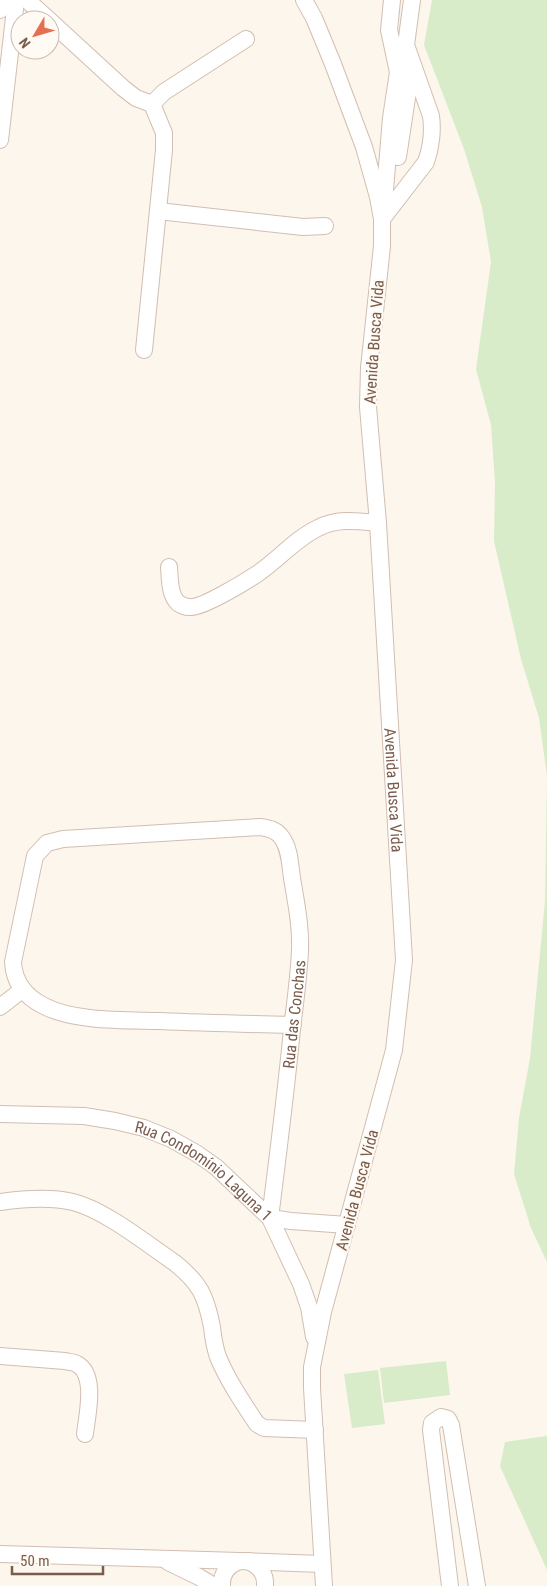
<svg xmlns="http://www.w3.org/2000/svg" width="547" height="1586" font-family="'Roboto Condensed',sans-serif">
<style>
.green{fill:#d8ecc9}
.lines{fill:none;stroke-linecap:round;stroke-linejoin:round}
.minor-casing{stroke:#d1beb0;stroke-width:18}
.minor{stroke:#fff;stroke-width:16}
.labels{text-anchor:middle;dominant-baseline:central;stroke-width:4.5;stroke-linejoin:round;paint-order:stroke}
.street-label{font-size:16px;fill:#7a5c4d;stroke:#fffaf3}
</style>
<rect width="100%" height="100%" fill="#fdf6ec"/>
<path class="green" d="M432,0h115v1262l-16,-34 -17,-54 5,-56 11,-60 15,-157 2,-125 -8,-58 -18,-59 -27,-118 1,-59 -4,-57 -15,-56 15,-107 -9,-55 -18,-58 -40,-104z
M446,1361l4,34 -66,8 -4,-35z
M378,1370l7,54 -33,4 -8,-54z
M547,1436v134l-47,-104 5,-24z"/>
<g class="lines">
<g class="minor-casing">
<g id="minor">
<path d="M27,0l22,20"/>
<path id="s1" d="M304,0l10,18 19,46 31,83 14,50 4,22v27l-13,122 -1,39 10,116 26,437 -10,90 -71,262 -11,55v21l12,198"/>
<path d="M0,10l10,-10"/>
<path d="M50,21l73,67 13,10 16,6 12,29v17l-20,200"/>
<path d="M152,104l12,-12 82,-53"/>
<path d="M0,140l16,-140"/>
<path d="M398,157l14,-92"/>
<path d="M384,202l7,-84 7,-46 -9,-42 3,-30"/>
<path d="M158,211l145,16 22,-1"/>
<path d="M382,219l44,-57c5,-14 7,-32 5,-46l-25,-71 6,-45"/>
<path d="M169,567c1,11 0,27 9,36 3,2 7,4 11,4 12,2 56,-25 68,-33 21,-14 38,-35 61,-46 19,-10 39,-7 60,-5"/>
<path d="M0,1007l22,-17"/>
<path id="s2" d="M0,1114l84,2 31,5 29,7 27,11 25,14 20,14 54,51 31,66 8,23 5,30"/>
<path d="M0,1202c21,-3 52,-5 73,0 32,8 74,42 102,61 25,20 31,33 37,64 1,10 3,21 6,30 10,24 25,46 39,67l7,4 51,2"/>
<path id="s3" d="M270,1218c8,-63 16,-126 22,-189 3,-26 7,-53 8,-79 1,-24 -4,-48 -8,-72 -2,-13 -2,-29 -10,-40 -5,-8 -13,-10 -22,-11l-197,12 -16,4 -12,13 -22,106c1,21 13,35 31,44 31,16 81,14 116,15 44,2 88,3 133,4"/>
<path d="M270,1218l21,3 56,4"/>
<path d="M0,1356l65,5c4,1 9,1 12,3 20,11 10,51 8,70"/>
<path d="M0,1554l240,7"/>
<path d="M248,1561c11,5 18,12 17,25"/>
<path d="M168,1562l31,15 15,9"/>
<path d="M222,1586c-1,-13 6,-21 18,-25l82,3"/>
<path d="M450,1586l-19,-156 1,-7 9,-6 7,2 3,6 26,161"/>
</g>
</g>
<use href="#minor" class="minor"/>
</g>
<g class="labels">
<g class="street-label">
<text transform="translate(374 342) rotate(-86)">Avenida Busca Vida</text>
<text stroke="none"><textPath href="#s1" startOffset="806">Avenida Busca Vida</textPath></text>
<text stroke="none"><textPath href="#s3" startOffset="205">Rua das Conchas</textPath></text>
<text stroke="none"><textPath href="#s2" startOffset="219">Rua Condomínio Laguna 1</textPath></text>
<text transform="translate(357 1190) rotate(-75)">Avenida Busca Vida</text>
</g>
</g>
<g transform="translate(35 35) rotate(232)"><circle r="24" fill="#fffaf3" stroke="#cabbb1"/>
<path d="M0-4L9 19L0 12L-9 19Z" fill="#e76f51"/>
<text y="-8" font-size="14" font-weight="bold" text-anchor="middle" fill="#7a5c4d">N</text>
</g>
<path d="M12 1566v8h91v-8" fill="none" stroke="#7a5c4d" stroke-width="2.5"/>
<text x="20" y="1566" font-size="15" fill="#7a5c4d" stroke="#fffaf3" stroke-width="4" paint-order="stroke">50 m</text>
</svg>
